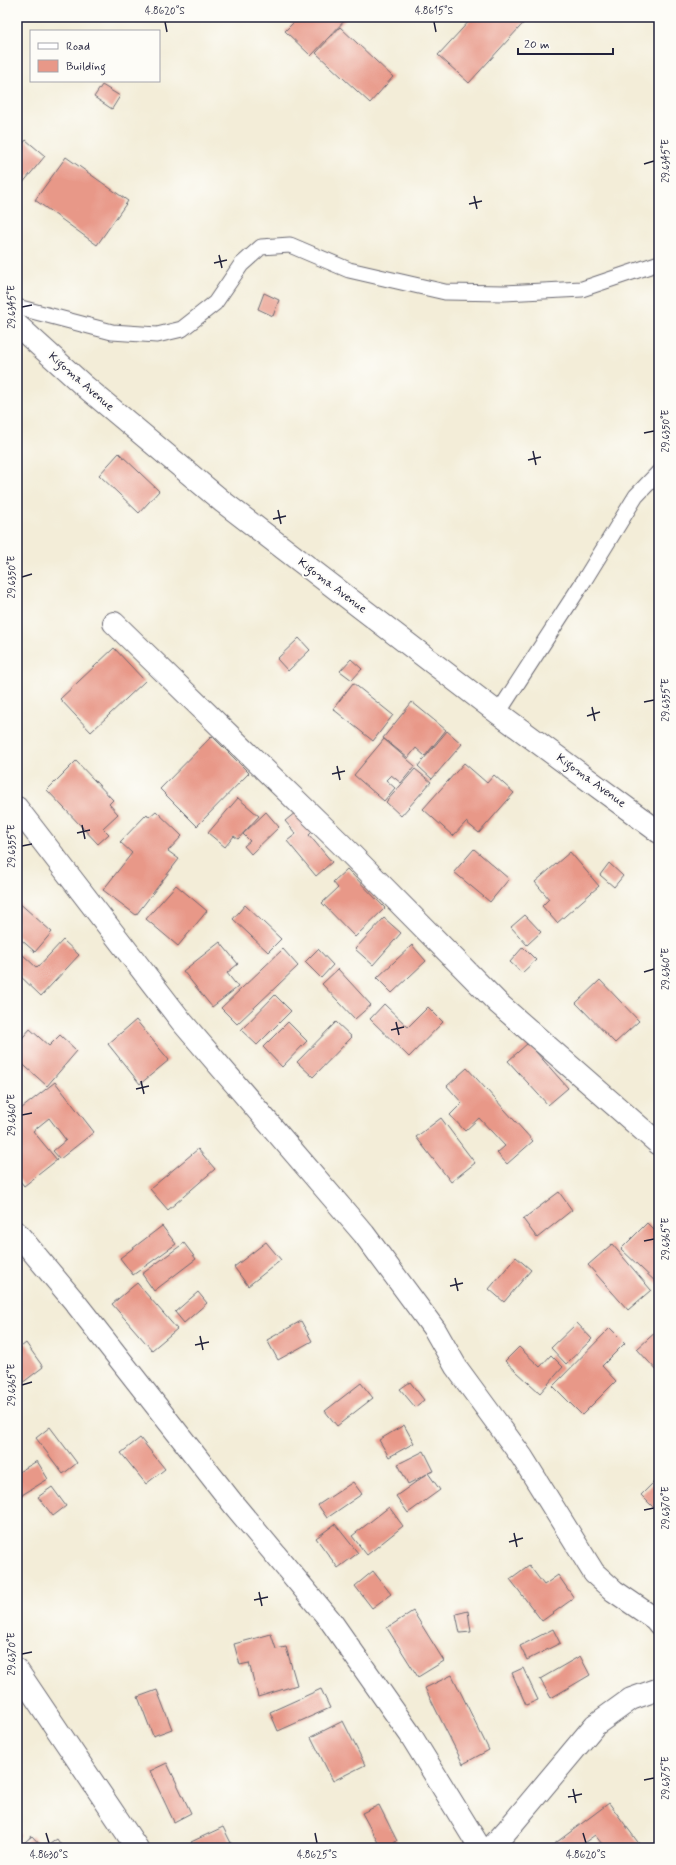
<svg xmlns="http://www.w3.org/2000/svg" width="676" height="1865" font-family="Mynerve,sans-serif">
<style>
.building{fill:#e89888}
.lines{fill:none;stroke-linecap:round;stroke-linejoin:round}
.lane-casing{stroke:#6b6972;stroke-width:17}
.street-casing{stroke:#6b6972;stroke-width:24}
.primary-casing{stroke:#6b6972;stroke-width:24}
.lane{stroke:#fff;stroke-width:15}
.street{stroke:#fff;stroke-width:22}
.primary{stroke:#fff;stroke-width:22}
.ticks{fill:none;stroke:#22223b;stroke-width:1.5}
.labels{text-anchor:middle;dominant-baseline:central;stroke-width:4;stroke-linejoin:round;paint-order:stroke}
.street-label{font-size:12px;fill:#22223b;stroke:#fdfcf7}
.neatline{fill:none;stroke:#22223b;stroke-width:1.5}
.ticks-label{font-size:10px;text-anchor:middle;fill:#22223b}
</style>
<rect width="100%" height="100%" fill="#fdfcf7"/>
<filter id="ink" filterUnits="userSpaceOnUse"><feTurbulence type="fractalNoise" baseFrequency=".025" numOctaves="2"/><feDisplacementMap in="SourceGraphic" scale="8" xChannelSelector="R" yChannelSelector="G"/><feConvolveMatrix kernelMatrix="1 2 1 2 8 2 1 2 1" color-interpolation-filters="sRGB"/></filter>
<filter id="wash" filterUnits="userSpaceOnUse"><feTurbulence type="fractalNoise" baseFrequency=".012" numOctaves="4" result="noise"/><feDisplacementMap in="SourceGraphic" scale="16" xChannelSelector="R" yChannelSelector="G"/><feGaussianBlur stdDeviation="0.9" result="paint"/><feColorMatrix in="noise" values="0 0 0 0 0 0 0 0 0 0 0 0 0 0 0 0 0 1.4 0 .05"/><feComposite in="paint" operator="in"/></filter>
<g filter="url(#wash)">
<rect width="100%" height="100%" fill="#f3edd8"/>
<g id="blocks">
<path class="building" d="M299,17h49l-37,39 -26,-25z
M473,17h56l-60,66 -31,-28z
M340,27l53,50 -23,26 -54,-50z
M102,85l18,11 -8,13 -18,-12z
M26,140l19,16 -28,34v-39z
M66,157l62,44 -31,44 -62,-45z
M264,293l15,7 -6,16 -15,-7z
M119,453l40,38 -20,22 -40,-38z
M299,638l11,12 -22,21 -11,-12z
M114,648l31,33 -54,51 -31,-33z
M351,659l11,10 -10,11 -12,-9z
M353,683l40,32 -20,26 -40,-32z
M412,702l34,28 -21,26 -9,-8 -8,10 -25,-20z
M447,731l15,13 -30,35 -14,-13z
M212,736l37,37 -52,53 -37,-37z
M384,739l31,27 -14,17 -10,-8 -5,5 9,8 -11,13 -30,-26z
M76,761l37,39 -4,4 9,10 -15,14 6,6 -11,10 -51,-54z
M464,763l23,20 7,-8 20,18 -35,40 -13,-11 -13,14 -30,-27z
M415,769l16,13 -30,34 -15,-14z
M238,798l21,18 -21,23 -4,-3 -9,11 -17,-14z
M156,811l26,25 -14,15 11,8 -43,56 -33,-25 29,-37 -12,-11 27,-28 2,3z
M266,812l13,15 -28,27 -7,-8 6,-5 -7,-7z
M296,812l17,19 -4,4 23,27 -16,14 -29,-35 9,-7 -11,-13z
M474,849l35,30 -19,23 -36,-30z
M570,852l29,34 -42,37 -15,-17 7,-7 -14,-17z
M609,863l14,13 -9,11 -14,-12z
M347,869l38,39 -30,29 -33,-34 16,-15 -5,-6z
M176,885l31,26 -29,35 -32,-27z
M17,901l35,31 -17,20 -18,-16z
M245,905l36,34 -13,13 -35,-33z
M525,915l16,17 -14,13 -16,-18z
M384,918l17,15 -28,32 -18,-16z
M63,940l16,15 -38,41 -24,-23v-16l4,-4 16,15z
M220,942l18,22 -11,9 11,14 -26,20 -29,-36z
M412,945l14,16 -34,32 -15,-15z
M523,947l13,13 -14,13 -12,-11z
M283,949l15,17 -61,58 -16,-16z
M318,949l15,16 -12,13 -16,-16z
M338,969l33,36 -16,14 -33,-35z
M600,980l39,41 -24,22 -39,-40z
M275,995l16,16 -34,34 -16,-15z
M384,1004l24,23 20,-20 15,15 -34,35 -39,-38z
M136,1020l33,40 -29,24 -32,-40z
M288,1022l19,19 -25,26 -19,-20z
M336,1022l16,15 -39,40 -16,-15z
M30,1029l19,17 11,-11 17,16 -30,35 -30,-27v-15z
M528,1043l40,45 -20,17 -40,-44z
M467,1068l66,73 -26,23 -10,-11 8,-7 -26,-28 -14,13 -15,-16 12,-12 -15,-17z
M55,1082l39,50 -34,27 -7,-8 13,-11 -17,-22 -16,13 24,29 -33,26 -7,-9v-65z
M441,1118l34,45 -24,19 -35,-45z
M198,1149l17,20 -47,41 -18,-21z
M559,1192l13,18 -35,28 -14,-19z
M647,1223l12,12v50l-38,-36z
M162,1226l14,18 -43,31 -13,-17z
M266,1242l15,18 -33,26 -14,-19z
M184,1243l12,16 -42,32 -12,-17z
M612,1244l39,46 -23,20 -40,-45z
M516,1257l15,13 -27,32 -15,-13z
M137,1283l40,46 -25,21 -40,-46z
M198,1292l9,11 -23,20 -9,-11z
M301,1321l11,20 -34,19 -11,-20z
M577,1323l15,16 -26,25 -15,-16z
M610,1328l15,15 -23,23 14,15 -34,34 -29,-29z
M659,1329v44l-22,-24z
M26,1343l17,24 -26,20v-37z
M519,1347l21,20 11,-12 12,12 -23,26 -35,-32z
M410,1382l14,18 -9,7 -15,-18z
M361,1383l12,15 -36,28 -12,-15z
M404,1425l10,18 -25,14 -10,-17z
M50,1427l27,36 -14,11 -27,-36z
M140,1438l25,31 -19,15 -25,-31z
M424,1451l10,20 -6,2 12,17 -32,23 -12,-17 31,-22 -19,10 -10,-20z
M37,1461l11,18 -31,19v-25z
M659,1477v32l-2,2 -16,-16z
M353,1482l9,12 -35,24 -9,-13z
M52,1487l14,19 -13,10 -15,-19z
M389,1507l14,19 -36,29 -15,-19z
M335,1524l23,29 -20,15 -22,-30z
M529,1565l15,20 14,-10 16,23 -32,23 -32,-42z
M373,1571l18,23 -19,14 -17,-22z
M413,1611l31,50 -26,16 -31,-49z
M468,1611l3,21 -11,1 -4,-19z
M553,1629l7,14 -33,17 -7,-14z
M271,1634l5,15 10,-2 11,38 -39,12 -9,-34 -9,2 -6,-21z
M580,1656l10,19 -39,23 -11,-19z
M523,1668l15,32 -12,5 -14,-32z
M452,1675l37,75 -26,14 -38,-76z
M321,1689l9,19 -52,23 -8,-19z
M157,1690l15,39 -19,7 -15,-39z
M343,1721l22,44 -32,16 -22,-44z
M167,1763l24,50 -17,9 -24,-51z
M609,1803l31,42 -4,3h-31l-10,-13 -18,13h-28z
M379,1805l18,36 -13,7h-3l-19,-35z
M223,1827l8,16 -10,5h-27l-3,-6z
M17,1831l4,4 -4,4z
M32,1836l11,12h-25z
M57,1839l6,9h-17v-1z"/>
</g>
</g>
<g filter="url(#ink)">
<use href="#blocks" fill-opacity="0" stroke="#6b6972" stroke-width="1"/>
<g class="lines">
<g class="lane-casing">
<path id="lane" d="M17,307l95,25 45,3 25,-6 33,-26 26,-38 20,-18 29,-2 59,25 96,22 59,1 78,-4 77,-26
M498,713l87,-134 51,-83 23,-24"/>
</g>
<g class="street-casing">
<path id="street" d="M114,623l227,221 158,160 160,140
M17,808l165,214 182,212 71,96 21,37 66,90 72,116 20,18 41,28 4,5
M17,1233l57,68 160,204 96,115 80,114 70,114
M17,1670l120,178
M491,1848l17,-19 87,-104 36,-26 28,-10"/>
</g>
<g class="primary-casing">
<path id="primary" d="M17,325l65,59 141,118 275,211 161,119"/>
</g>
<use href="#lane" class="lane"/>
<use href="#street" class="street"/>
<use href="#primary" class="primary"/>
</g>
</g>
<path class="ticks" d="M165,22l2,10M434,22l2,10M644,164l10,-3M474,196l3,13M469,204l13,-3M219,255l3,13M214,263l13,-3M22,307l10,-2M644,433l10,-2M533,451l3,14M528,460l13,-3M278,510l3,14M273,519l13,-3M22,577l10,-3M644,702l10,-2M592,707l3,14M587,716l13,-4M337,766l3,14M332,774l13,-3M82,825l3,14M77,833l13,-3M22,846l10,-2M644,972l10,-3M396,1022l3,13M391,1030l13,-3M141,1081l3,13M136,1089l13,-3M22,1115l10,-2M644,1241l10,-2M455,1278l3,13M450,1286l13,-3M200,1336l3,14M195,1345l14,-3M22,1385l10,-3M644,1510l10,-2M514,1533l3,14M509,1542l14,-4M259,1592l3,14M254,1600l14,-3M22,1654l10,-2M644,1780l10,-2M573,1789l3,14M568,1797l14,-3M46,1833l3,10M315,1833l2,10M583,1833l3,10"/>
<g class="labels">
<g class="street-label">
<text transform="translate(81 382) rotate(41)">Kigoma Avenue</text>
<text transform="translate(332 586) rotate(37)">Kigoma Avenue</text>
<text transform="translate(591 781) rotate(36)">Kigoma Avenue</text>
</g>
</g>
<rect width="676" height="1865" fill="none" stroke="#fdfcf7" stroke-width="44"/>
<rect x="30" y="30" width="130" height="52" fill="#fdfcf7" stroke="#a5a5ac"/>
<rect x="38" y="43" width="20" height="6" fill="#ffffff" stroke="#a5a5ac"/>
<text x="66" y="50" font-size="12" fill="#22223b">Road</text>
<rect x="38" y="60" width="20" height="12" fill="#e89888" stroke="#a5a5ac"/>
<text x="66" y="70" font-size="12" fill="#22223b">Building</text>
<path d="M518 48v6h95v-6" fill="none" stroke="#22223b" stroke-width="2"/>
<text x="524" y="48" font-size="12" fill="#22223b" stroke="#fdfcf7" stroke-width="3" paint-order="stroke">20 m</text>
<rect x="22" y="22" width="632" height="1821" class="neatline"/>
<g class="ticks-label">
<text x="165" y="14">4.8620°S</text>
<text x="434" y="14">4.8615°S</text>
<text transform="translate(665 161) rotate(-90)" y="4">29.6345°E</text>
<text transform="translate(11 307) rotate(-90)" y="4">29.6345°E</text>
<text transform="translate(665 431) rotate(-90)" y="4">29.6350°E</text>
<text transform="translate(11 577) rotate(-90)" y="4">29.6350°E</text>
<text transform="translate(665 700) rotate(-90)" y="4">29.6355°E</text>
<text transform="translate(11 846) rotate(-90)" y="4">29.6355°E</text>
<text transform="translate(665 969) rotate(-90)" y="4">29.6360°E</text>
<text transform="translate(11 1115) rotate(-90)" y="4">29.6360°E</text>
<text transform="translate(665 1239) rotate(-90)" y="4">29.6365°E</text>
<text transform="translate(11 1385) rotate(-90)" y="4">29.6365°E</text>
<text transform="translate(665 1508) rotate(-90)" y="4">29.6370°E</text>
<text transform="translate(11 1654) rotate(-90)" y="4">29.6370°E</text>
<text transform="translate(665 1778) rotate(-90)" y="4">29.6375°E</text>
<text x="49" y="1858">4.8630°S</text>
<text x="317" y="1858">4.8625°S</text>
<text x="586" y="1858">4.8620°S</text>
</g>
</svg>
